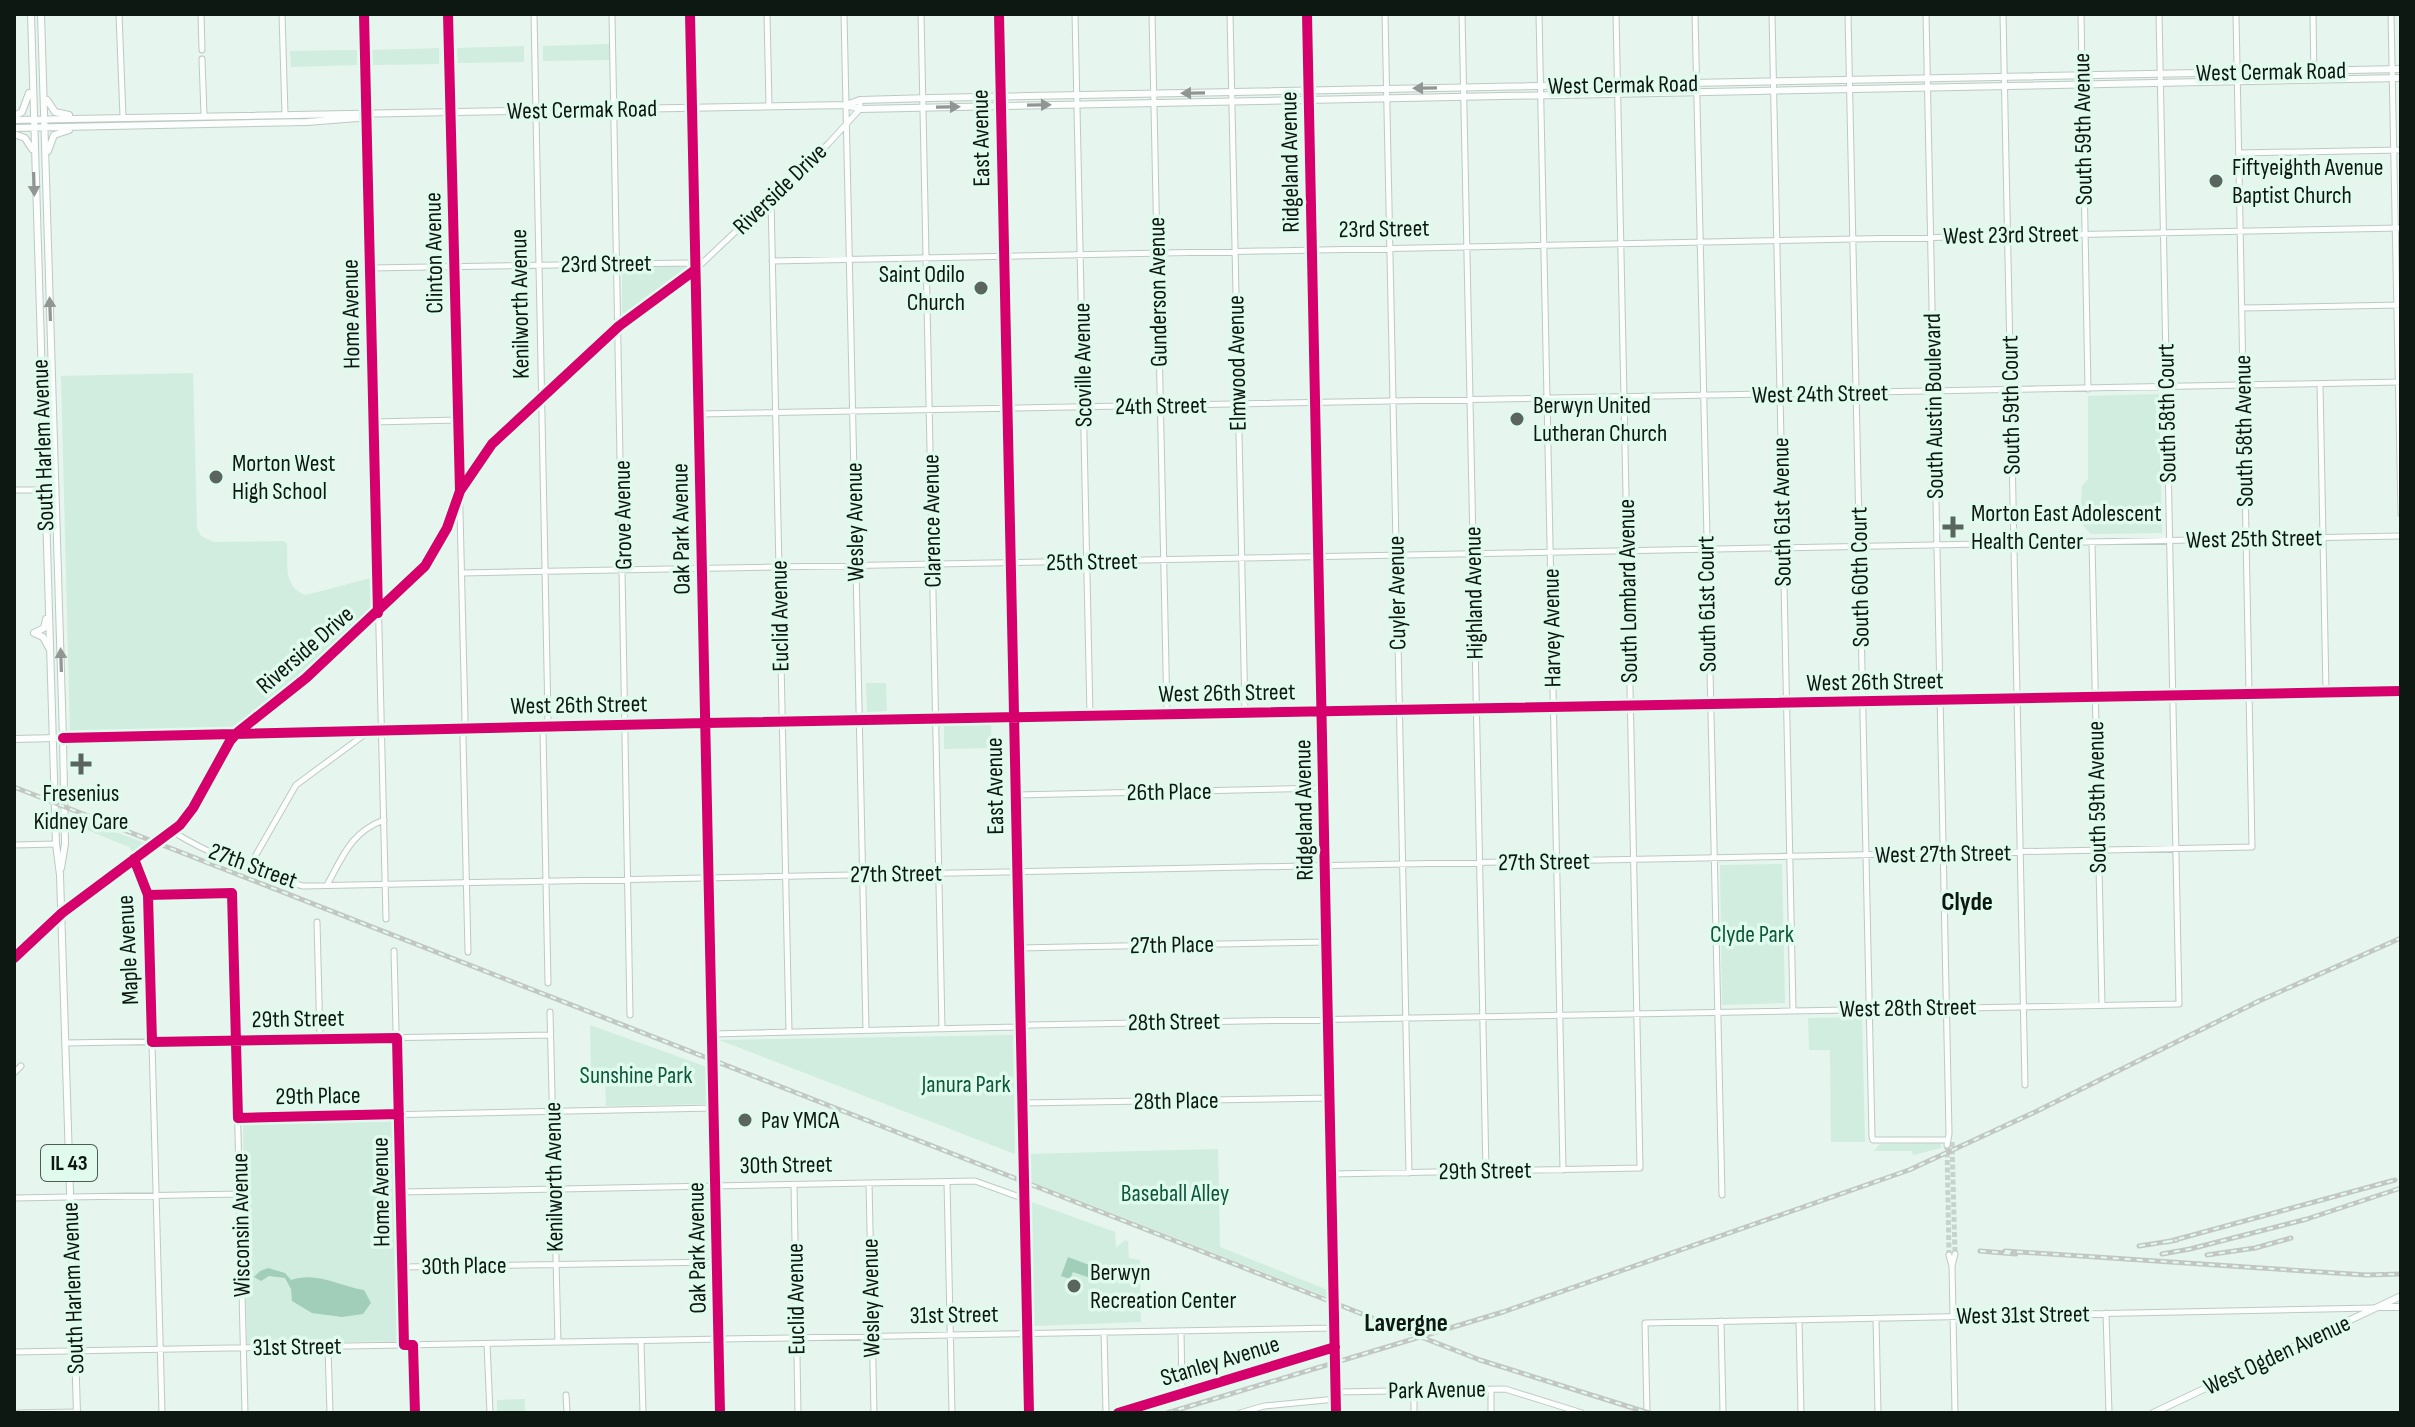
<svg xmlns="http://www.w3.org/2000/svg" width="2415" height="1427" font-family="'Sofia Sans Condensed',sans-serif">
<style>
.green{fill:#d0eddf}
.water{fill:#a1ceb9}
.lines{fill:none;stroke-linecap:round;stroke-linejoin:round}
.minor-tunnel{stroke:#c6d4cc;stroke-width:5;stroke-dasharray:5 2.5;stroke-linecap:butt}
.minor-casing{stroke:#bdcac3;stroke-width:7}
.major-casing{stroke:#bdcac3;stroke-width:8}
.minor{stroke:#fbfefc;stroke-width:5}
.major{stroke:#fbfefc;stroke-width:6}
.rail-casing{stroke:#c2c7c4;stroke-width:5}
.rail{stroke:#e0fbed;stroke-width:2;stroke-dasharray:6;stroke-linecap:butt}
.cycleway-casing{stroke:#e0fbed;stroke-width:15}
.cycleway{stroke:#d6006c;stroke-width:10}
.oneway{fill:#909693}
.poi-dot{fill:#5a655f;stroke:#e0fbed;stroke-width:3}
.labels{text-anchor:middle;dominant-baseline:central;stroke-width:7;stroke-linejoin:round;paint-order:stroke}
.shield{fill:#e0fbed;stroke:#4d5c54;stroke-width:2}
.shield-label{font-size:22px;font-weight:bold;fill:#0e1813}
.street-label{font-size:24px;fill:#0e1813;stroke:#e0fbed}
.poi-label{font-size:24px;fill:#0e1813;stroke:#e0fbed;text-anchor:start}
.park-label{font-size:24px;fill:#0d573d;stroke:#e0fbed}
.neighbourhood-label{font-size:26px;font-weight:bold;fill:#0e1813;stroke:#e0fbed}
</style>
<rect width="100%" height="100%" fill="#e6f5ed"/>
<path class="green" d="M609,44l1,16 -67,1v-15z
M524,46v16l-66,1 -1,-15z
M439,48v16l-66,1 -1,-15z
M357,50v15l-66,2 -1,-16z
M683,265l5,2v3l-60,44 -6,-1v-46z
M193,373l4,155 4,8 13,6 70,-1 3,3c1,21 -4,44 19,51l65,-17v34l-66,63 -71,52 -164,5 -9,-356z
M2159,394l3,139 -71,1 -11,-12 2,-36 6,-7v-83z
M866,683h20l1,28 -20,1z
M991,725l1,23 -48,1v-23z
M71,815l76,29 -14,9 -4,-6 -54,-22 -4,3z
M1782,864l3,139 -63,2 -2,-140z
M1862,1017l3,125h-34l-1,-92h-21l-1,-32z
M590,1025l117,42 1,37 -102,2 -1,-36 -14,-1z
M1013,1035l2,119 -296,-114z
M394,1118l5,223 -152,3 -4,-223z
M1941,1143v5l-28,7 -1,-4h-38l6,-7z
M1218,1149l2,98 110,44v7l-303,-118 -1,-26z
M1029,1201l86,31 1,16 9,-8 3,1 1,17 11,2 1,62 -108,4z
M525,1399v14h-28v-13z"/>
<path class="water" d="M1068,1257l32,12 -4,11 -23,-8 -3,7 -9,-3z
M268,1268l17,5 6,7c25,-9 49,6 73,10l7,13 -8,11 -21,3 -30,-4 -20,-12 -1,-12 -6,-11 -16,-2 -8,5 -7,-4 6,-6z"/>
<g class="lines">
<path class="minor-tunnel" d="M1952,1142l3,112
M1947,1145l2,110"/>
<g class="minor-casing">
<path id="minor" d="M119,14l4,103
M201,14l1,36
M282,14l3,100
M364,14l22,905
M448,14l17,705 -2,19 5,214
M534,14l14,705 -5,13 5,251
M612,14l18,1001
M690,14l30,1399
M767,14l2,92
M844,14l22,1016
M921,14l21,1015
M999,14l30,1399
M1075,14l15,702
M1152,14l15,700
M1230,14l15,699
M1307,14l29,1399
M1385,14l24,1159
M1462,14l24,1157
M1539,14l24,1156
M1695,14l27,1181
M1772,14l21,996
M1848,14l24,1123 1,3h74
M1926,14l23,1120 -2,11
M2003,14l22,1071
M2081,14l7,375
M2313,14l1,66
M2391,14l10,500
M202,59l2,56
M2239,153l162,-3
M771,199l18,833
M772,261l1629,-33
M370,268l317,-5 8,6
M2242,308l159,-3
M2320,384l6,308
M699,414l1702,-32
M373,422l85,-2
M14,490h41
M2092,542l10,463
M462,573l1939,-37
M1015,795l308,-7
M172,831c34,22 91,45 131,55l1949,-39 -16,-833
M14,845l42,-1
M134,859l14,36 14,518
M249,867l47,-82 72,-53
M327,885c16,-29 24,-53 57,-65
M148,895l84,-2 13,520
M317,922l3,117
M1018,948l308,-6
M394,951l10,394
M14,958l48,-45 118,-88 13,-17 37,-67 8,-9 68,-54 119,-112 22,-38 13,-37 32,-47 127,-118 76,-56 133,-126 32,-35v-9
M550,1012l8,330
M712,1034l308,-7 10,-2 1149,-21 -20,-990
M65,1043l485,-8
M711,1048l1,30
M14,1073l7,-7
M1022,1103l308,-5
M238,1118l476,-10
M1331,1174l309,-6 -24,-1154
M947,1182l5,231
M869,1183l5,230
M794,1185l4,228
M401,1192l574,-11 50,18
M14,1198l226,-4
M1955,1254l-3,12 3,147
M1949,1255l3,11
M403,1267l314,-5
M2106,1313l3,100
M1876,1318l2,95
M1799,1320l2,93
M1721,1321l2,91
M1181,1331l1,62
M1104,1332l2,81
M641,1341l2,72
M487,1344l3,69
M413,1345l2,68
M328,1347l2,66
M14,1352l1320,-24
M1491,1389v24
M1414,1391v22
M1336,1392l169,-3 77,24
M566,1395l1,18
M19,1413l58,-1
M1118,1413l217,-66
M1240,1413l24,-7 72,-7
M1647,1413l-2,-90 728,-15"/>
</g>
<g class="major-casing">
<path id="major" d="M31,14l25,830 4,31 17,538
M41,14l22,724 2,106 -4,24
M47,100l8,12 14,3
M846,105l14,-5 70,-2 1471,-29
M14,116l8,-4 7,-19
M14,120l832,-15 14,4 1541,-31
M14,128l293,-6 51,-4 8,-3
M14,134l11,4 7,11
M48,151l6,-16 15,-5
M34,633l10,-5 2,-9
M34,633l9,4 6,11
M14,739l691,-16 1696,-32
M2381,1307h20
M2153,1413l248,-117"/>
</g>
<use href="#minor" class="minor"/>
<use href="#major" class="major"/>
<g class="rail-casing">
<path id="rail" d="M14,787l1466,573 169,53
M2167,1242l228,-62
M2139,1246l38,-6
M1980,1251l36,3
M2005,1251l361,24 35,-1
M2162,1254l28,-5 117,-30 94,-31
M2207,1255l48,-7 36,-10
M1167,1413l336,-101 406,-142 126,-58 224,-111 142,-63"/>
</g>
<use href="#rail" class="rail"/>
<g class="cycleway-casing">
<path id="cycleway" d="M364,14l14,599
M448,14l12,477
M690,14l30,1399
M999,14l30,1399
M1307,14l29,1399
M63,738l642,-15 1696,-32
M134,859l14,36 4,147 245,-4 7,307h9l2,68
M148,895l84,-2 6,225 161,-4
M14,958l48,-45 118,-88 13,-17 37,-67 8,-9 68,-54 119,-112 22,-38 13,-37 32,-47 127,-118 76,-56
M1118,1413l217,-66"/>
</g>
<use href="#cycleway" class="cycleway"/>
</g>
<defs><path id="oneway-solid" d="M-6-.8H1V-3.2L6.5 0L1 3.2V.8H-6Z" transform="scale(2)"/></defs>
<g class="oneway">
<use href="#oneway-solid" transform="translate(1425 88) rotate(179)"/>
<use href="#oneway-solid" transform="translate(1193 93) rotate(179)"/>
<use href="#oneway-solid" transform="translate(1039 105) rotate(-1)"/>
<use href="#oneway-solid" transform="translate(948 107) rotate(-1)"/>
<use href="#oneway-solid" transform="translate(34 184) rotate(88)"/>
<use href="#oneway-solid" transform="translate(50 309) rotate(-92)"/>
<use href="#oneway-solid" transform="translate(61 660) rotate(-92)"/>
</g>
<g class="poi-dot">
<circle cx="2216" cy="181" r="8"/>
<circle cx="981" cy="288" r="8"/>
<circle cx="1517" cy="419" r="8"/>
<circle cx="216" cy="477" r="8"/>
<path d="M1949 515h8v8h8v8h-8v8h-8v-8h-8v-8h8z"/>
<path d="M77 752h8v8h8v8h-8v8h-8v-8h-8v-8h8z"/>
<circle cx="745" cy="1120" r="8"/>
<circle cx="1074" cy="1286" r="8"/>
</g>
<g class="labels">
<rect class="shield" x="41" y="1145" width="56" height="36" rx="6"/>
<g class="shield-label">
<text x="69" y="1163">IL 43</text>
</g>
<g class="street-label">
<text transform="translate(2271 72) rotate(-1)">West Cermak Road</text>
<text transform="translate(1623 85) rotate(-1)">West Cermak Road</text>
<text transform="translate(582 110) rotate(-1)">West Cermak Road</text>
<text transform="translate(2083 129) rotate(-91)">South 59th Avenue</text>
<text transform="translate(981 138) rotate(-91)">East Avenue</text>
<text transform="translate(1290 162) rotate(-91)">Ridgeland Avenue</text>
<text transform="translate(780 189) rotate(-44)">Riverside Drive</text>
<text transform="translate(1384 229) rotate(-1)">23rd Street</text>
<text transform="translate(2011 235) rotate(-1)">West 23rd Street</text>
<text transform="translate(434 253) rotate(-91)">Clinton Avenue</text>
<text transform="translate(606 264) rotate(-1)">23rd Street</text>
<text transform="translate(1158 292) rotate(-91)">Gunderson Avenue</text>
<text transform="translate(520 304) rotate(-91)">Kenilworth Avenue</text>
<text transform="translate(351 314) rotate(-91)">Home Avenue</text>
<text transform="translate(1237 363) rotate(-91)">Elmwood Avenue</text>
<text transform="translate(1083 365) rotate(-91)">Scoville Avenue</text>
<text transform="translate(1820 394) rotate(-1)">West 24th Street</text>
<text transform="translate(2011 405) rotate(-91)">South 59th Court</text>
<text transform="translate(1161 406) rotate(-1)">24th Street</text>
<text transform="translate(1934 406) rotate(-91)">South Austin Boulevard</text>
<text transform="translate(2167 413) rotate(-91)">South 58th Court</text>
<text transform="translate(2244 431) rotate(-91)">South 58th Avenue</text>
<text transform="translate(43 445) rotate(-92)">South Harlem Avenue</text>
<text transform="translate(1782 512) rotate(-91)">South 61st Avenue</text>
<text transform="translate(623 515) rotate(-91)">Grove Avenue</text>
<text transform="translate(932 521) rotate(-91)">Clarence Avenue</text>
<text transform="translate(855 522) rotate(-91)">Wesley Avenue</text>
<text transform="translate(681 529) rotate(-91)">Oak Park Avenue</text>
<text transform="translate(2254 539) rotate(-1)">West 25th Street</text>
<text transform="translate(1092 562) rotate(-1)">25th Street</text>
<text transform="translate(1860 577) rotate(-91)">South 60th Court</text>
<text transform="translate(1628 591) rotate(-91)">South Lombard Avenue</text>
<text transform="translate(1397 593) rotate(-91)">Cuyler Avenue</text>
<text transform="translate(1474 593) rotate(-91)">Highland Avenue</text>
<text transform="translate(1707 604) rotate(-91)">South 61st Court</text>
<text transform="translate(780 616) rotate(-91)">Euclid Avenue</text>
<text transform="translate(1552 628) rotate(-91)">Harvey Avenue</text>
<text transform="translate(305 650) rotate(-41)">Riverside Drive</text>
<text transform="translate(1875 682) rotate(-1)">West 26th Street</text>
<text transform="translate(1227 693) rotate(-1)">West 26th Street</text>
<text transform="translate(579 705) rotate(-1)">West 26th Street</text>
<text transform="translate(995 786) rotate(-91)">East Avenue</text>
<text transform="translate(1169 792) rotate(-1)">26th Place</text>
<text transform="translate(2097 797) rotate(-91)">South 59th Avenue</text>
<text transform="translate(1304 810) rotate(-91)">Ridgeland Avenue</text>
<text transform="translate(1943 854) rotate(-1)">West 27th Street</text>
<text transform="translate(1544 862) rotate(-1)">27th Street</text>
<text transform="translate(253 866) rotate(20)">27th Street</text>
<text transform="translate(896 874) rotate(-1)">27th Street</text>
<text transform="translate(1172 945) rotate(-1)">27th Place</text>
<text transform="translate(128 950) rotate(-93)">Maple Avenue</text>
<text transform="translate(1908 1008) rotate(-1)">West 28th Street</text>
<text transform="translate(298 1019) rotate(-1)">29th Street</text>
<text transform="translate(1174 1022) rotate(-1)">28th Street</text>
<text transform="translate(318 1096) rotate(-1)">29th Place</text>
<text transform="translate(1176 1101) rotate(-1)">28th Place</text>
<text transform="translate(786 1165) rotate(-1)">30th Street</text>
<text transform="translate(1485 1171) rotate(-1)">29th Street</text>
<text transform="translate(554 1177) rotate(-91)">Kenilworth Avenue</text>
<text transform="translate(381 1192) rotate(-91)">Home Avenue</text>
<text transform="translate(241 1225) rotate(-91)">Wisconsin Avenue</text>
<text transform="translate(697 1248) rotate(-91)">Oak Park Avenue</text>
<text transform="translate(464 1266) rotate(-1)">30th Place</text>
<text transform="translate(73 1288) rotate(-92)">South Harlem Avenue</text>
<text transform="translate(871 1298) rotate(-91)">Wesley Avenue</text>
<text transform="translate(796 1299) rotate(-91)">Euclid Avenue</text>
<text transform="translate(954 1315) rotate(-1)">31st Street</text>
<text transform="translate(2023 1315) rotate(-1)">West 31st Street</text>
<text transform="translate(297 1347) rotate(-1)">31st Street</text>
<text transform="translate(2277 1355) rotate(-25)">West Ogden Avenue</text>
<text transform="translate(1220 1361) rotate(-17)">Stanley Avenue</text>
<text transform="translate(1437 1390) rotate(-1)">Park Avenue</text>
</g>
<g class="poi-label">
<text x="2232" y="167">Fiftyeighth Avenue<tspan x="2232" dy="28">Baptist Church</tspan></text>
<text x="965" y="274" text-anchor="end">Saint Odilo<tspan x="965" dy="28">Church</tspan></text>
<text x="1533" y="405">Berwyn United<tspan x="1533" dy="28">Lutheran Church</tspan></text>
<text x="232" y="463">Morton West<tspan x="232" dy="28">High School</tspan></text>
<text x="1971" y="513">Morton East Adolescent<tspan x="1971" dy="28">Health Center</tspan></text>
<text x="81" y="793" text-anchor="middle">Fresenius<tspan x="81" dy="28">Kidney Care</tspan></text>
<text x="761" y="1120">Pav YMCA</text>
<text x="1090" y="1272">Berwyn<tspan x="1090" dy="28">Recreation Center</tspan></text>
</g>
<g class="park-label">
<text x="1752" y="934">Clyde Park</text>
<text x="636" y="1075">Sunshine Park</text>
<text x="966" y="1084">Janura Park</text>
<text x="1175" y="1193">Baseball Alley</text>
</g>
<g class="neighbourhood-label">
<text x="1967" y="902">Clyde</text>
<text x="1406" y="1323">Lavergne</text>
</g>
</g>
<rect width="2415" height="1427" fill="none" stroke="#0e1813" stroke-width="32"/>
</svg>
